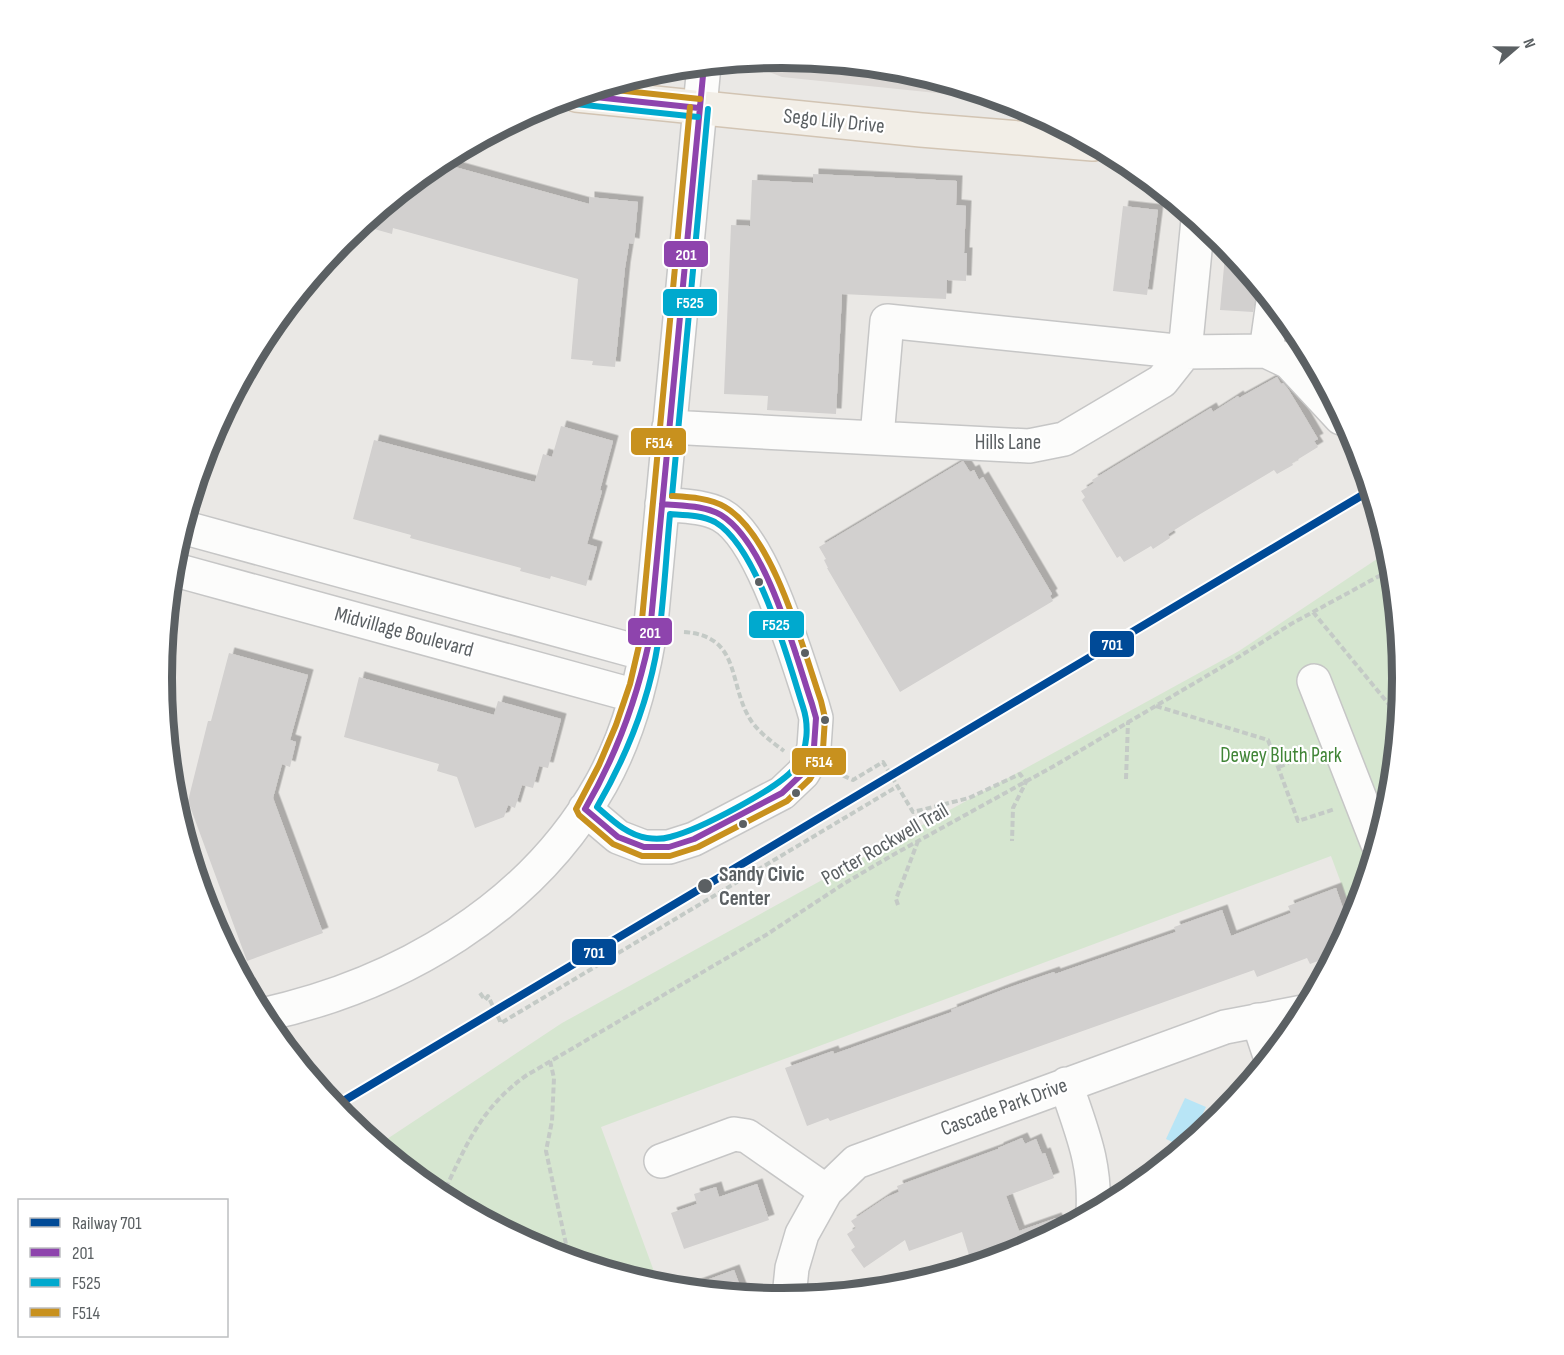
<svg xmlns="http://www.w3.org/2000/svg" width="1564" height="1355" font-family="'Sofia Sans Condensed',sans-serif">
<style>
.education{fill:#dcd8d5}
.green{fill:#d6e6d0}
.water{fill:#b8e5f6}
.building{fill:#d2d0cf;filter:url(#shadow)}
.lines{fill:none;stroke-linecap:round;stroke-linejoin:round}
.minor-casing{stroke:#c6c6c6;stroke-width:36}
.major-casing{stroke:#d2c4b3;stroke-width:36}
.path{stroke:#c4cac6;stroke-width:4;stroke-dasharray:6 3;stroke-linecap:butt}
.minor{stroke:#fcfcfb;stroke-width:33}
.major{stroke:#f2eee7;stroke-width:33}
.bus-1-casing{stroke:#fff;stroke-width:10}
.bus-2-casing{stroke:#fff;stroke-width:10}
.bus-3-casing{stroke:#fff;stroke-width:10}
.bus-1{stroke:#8e44ad;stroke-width:6}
.bus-2{stroke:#00a9ce;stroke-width:6}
.bus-3{stroke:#c8911e;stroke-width:6}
.rail-1-casing{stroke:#fff;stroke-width:12}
.rail-1{stroke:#004a97;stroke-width:8}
.bus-dot{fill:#5b6063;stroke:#fff;stroke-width:2}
.labels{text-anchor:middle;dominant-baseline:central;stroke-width:4.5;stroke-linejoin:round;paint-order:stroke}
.street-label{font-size:21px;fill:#5b6063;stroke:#fff}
.park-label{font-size:21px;fill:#418537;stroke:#fff}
.stop-label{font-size:21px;font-weight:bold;fill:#5b6063;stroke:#fff;text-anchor:start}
.rim{fill:none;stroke:#5b6063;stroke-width:8}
.line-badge{stroke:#fff;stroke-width:2}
.badge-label{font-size:16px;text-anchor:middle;font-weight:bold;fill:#fff}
</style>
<defs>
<filter id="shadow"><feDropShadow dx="5.5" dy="-5.5" stdDeviation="0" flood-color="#0004"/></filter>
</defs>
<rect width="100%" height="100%" fill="#eae8e5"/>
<path class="education" d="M782,57l121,12 101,31 -222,-23 -18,-7 -11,-10z"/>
<path class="green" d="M1389,551l13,127 -11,121 -37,119 -23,-62 -730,271 58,158 -115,-34 -107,-58 -59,-48 184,-122 677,-372z"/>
<path class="water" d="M1185,1098l21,9 -17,35 -6,5 -17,-8z"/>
<path class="building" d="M437,162l152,42v-7l49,5 -4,42 -5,-1 -4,25 -10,99 -23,-2 1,-4 -22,-2 7,-80 -185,-51 -1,6 -32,-9z
M813,174l144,7 -1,24 10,1 -2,47h3l-1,28 -19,-1 -1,19 -104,-5 -6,120 -69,-4 1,-14 -44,-2 7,-169 19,1 2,-46 61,3z
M1123,206l35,4 -11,85 -34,-4z
M1226,245l31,38v9l-4,20 -33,-2z
M1277,377l4,7 2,-1 5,6 11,18 19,32 -4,2 4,6 -26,16 1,2 -16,9 -3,-4 -77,46 -29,18 2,4 -17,11 -2,-3 -27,16 -4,-6 -3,2 -35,-58 3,-3 -4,-6 13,-8 -2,-3 119,-72 2,4 25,-16 1,2z
M561,426l52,15 -13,49 2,1 -15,53 10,3 -11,39 -35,-10 -1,3 -30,-8 1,-3 -111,-30 1,-3 -58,-16 21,-79 161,42 8,-28 9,3z
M963,461l7,11 4,-2 5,10 4,-3 69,117 -2,2 3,5 -153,91 -73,-124h1l-4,-8 2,-1 -7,-12z
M229,653l79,22 -18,65 6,2 -6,25 -8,-3 -9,34 50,135 -76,28 -59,-160 20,-80h3z
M359,677l135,38 4,-14 63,18 -13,49 -9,-2 -6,22 -11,-3 -7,23 -7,-3 -4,12 -29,11 -18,-51 -20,-6 2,-7 -95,-27z
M1336,888l13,38 -15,29 -24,9 -3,-6 -50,19 -3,-7 -424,151 -2,-3 -21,8 -22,-58 48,-17 1,3 118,-42 -1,-2 54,-21 49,-17 1,2 121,-42 -2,-5 48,-17 9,26 60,-23 -3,-7z
M1022,1138l3,6 11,-5 6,15 3,-1 9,25 -48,18 13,35 37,-13 5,11 -42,22 -47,14 -10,-33 -53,19 -4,-11 -41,28 -13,-18 4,-3 -8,-13 9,-6 -5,-7 36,-24 12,-5 -2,-6 101,-37v-1z
M757,1184l12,36 -85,29 -13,-36 26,-9 -3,-10 22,-7 3,10z
M734,1270l9,24 -58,-6z"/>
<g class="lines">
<g class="minor-casing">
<path id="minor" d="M1266,351l7,-49
M669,427l360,19 35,-7 98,-58 23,-29 13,-132
M877,437l10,-116 298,31 81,-1 23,11 52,56
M182,527l464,127
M172,569l464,127
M1314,681l63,161
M585,809l33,28 26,10h25l25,-8 88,-46 21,-20 7,-12 4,-14 2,-29 -4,-14c-16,-47 -49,-166 -91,-189 -17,-9 -40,-9 -59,-11
M262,1015c137,-30 269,-106 339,-231 28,-50 42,-104 50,-160l53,-559
M1258,1020l12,36
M1066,1084c15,47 30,77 27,128
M661,1161l73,-27 13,2 79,55
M789,1297l3,-29 10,-34 24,-43 30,-29 369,-135 78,-15"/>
</g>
<g class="major-casing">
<path id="major" d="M576,95l345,35 172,14"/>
</g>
<path class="path" d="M1313,612l83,101 2,10
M684,632c59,4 43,54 68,90 9,12 20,20 32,29
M1156,706l112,34 30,81 37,-12
M1279,767l32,-14
M835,772l18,8 30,-18 30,50 56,-14 51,-24 6,8 -13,26 -1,33
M1126,779l2,-57
M898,905l-2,-6 22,-58
M480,993l5,7 3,-4 13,27 397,-237
M550,1061l4,17 -2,43 -6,30 23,107
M442,1196c24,-50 38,-88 85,-121l239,-140 79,-52 46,-27 163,-90 183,-108 54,-34 101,-55"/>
<use href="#minor" class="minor"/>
<use href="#major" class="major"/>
<g class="bus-1-casing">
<path id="bus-1" d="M576,95l123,13
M585,809c31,-53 51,-107 64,-167l55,-577
M585,809l33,28 26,10h25l25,-8 88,-46 21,-20 7,-12 4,-14 2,-29 -4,-14c-17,-50 -45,-161 -91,-189 -17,-10 -40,-9 -59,-11"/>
</g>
<g class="bus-2-casing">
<path id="bus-2" d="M575,104l123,13
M672,496l36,-387
M670,514c14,1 32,1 45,8 43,25 73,138 88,185 6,18 5,41 -6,58 -14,22 -99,65 -127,72 -7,2 -16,2 -23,1 -20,-3 -35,-18 -50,-31 29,-50 52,-107 61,-164 6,-43 8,-86 12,-129z"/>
</g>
<g class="bus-3-casing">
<path id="bus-3" d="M597,88l103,11
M672,496c17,1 38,2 53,11 49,29 78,142 96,194l4,17 -2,31 -5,16 -8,14 -23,22 -89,46 -28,9h-28l-29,-12 -34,-29 -3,-6 23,-44 17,-40 14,-41 10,-43 50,-534"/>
</g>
<use href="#bus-1" class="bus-1"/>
<use href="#bus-2" class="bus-2"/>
<use href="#bus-3" class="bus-3"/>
<g class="rail-1-casing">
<path id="rail-1" d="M335,1106l1036,-616"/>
</g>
<use href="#rail-1" class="rail-1"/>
</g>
<g class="bus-dot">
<circle cx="759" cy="582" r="5"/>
<circle cx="805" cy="653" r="5"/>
<circle cx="825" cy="720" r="5"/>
<circle cx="796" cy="793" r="5"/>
<circle cx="743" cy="824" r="5"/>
<circle cx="705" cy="886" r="8"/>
</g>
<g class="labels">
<g class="street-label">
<text transform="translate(834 121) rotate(6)">Sego Lily Drive</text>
<text x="1008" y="442">Hills Lane</text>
<text transform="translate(404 632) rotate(15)">Midvillage Boulevard</text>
<text transform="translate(885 844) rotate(-30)">Porter Rockwell Trail</text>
<text transform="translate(1004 1107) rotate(-20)">Cascade Park Drive</text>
</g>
<g class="park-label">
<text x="1281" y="755">Dewey Bluth Park</text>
</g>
<g class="stop-label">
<text x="719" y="874">Sandy Civic<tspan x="719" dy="24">Center</tspan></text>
</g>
</g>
<path d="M0 0H1564V1355H0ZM172 678a610 610 0 1 1 1220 0a610 610 0 1 1-1220 0Z" fill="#fff" fill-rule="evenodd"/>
<path class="rim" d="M172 678a610 610 0 1 1 1220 0a610 610 0 1 1-1220 0Z"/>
<g class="line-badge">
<rect x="663" y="240" width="46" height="28" rx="6" fill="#8e44ad"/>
<rect x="662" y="288" width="56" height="29" rx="6" fill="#00a9ce"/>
<rect x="630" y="427" width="57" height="29" rx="6" fill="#c8911e"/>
<rect x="748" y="610" width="57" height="29" rx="6" fill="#00a9ce"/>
<rect x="627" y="617" width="46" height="29" rx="6" fill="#8e44ad"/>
<rect x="1089" y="630" width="46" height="28" rx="6" fill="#004a97"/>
<rect x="791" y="747" width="56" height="29" rx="6" fill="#c8911e"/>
<rect x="571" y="938" width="46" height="28" rx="6" fill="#004a97"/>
</g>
<g class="badge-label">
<text x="686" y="260">201</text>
<text x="690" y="308">F525</text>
<text x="659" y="448">F514</text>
<text x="776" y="630">F525</text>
<text x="650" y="638">201</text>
<text x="1112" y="650">701</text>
<text x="819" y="767">F514</text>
<text x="594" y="958">701</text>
</g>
<rect x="18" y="1199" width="210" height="138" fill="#ffffff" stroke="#bdbfc1" stroke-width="1.5"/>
<rect x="30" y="1218" width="30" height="9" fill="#004a97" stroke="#bdbfc1" stroke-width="1.5"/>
<text x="72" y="1229" font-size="18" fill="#5b6063">Railway 701</text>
<rect x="30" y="1248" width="30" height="9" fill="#8e44ad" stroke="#bdbfc1" stroke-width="1.5"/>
<text x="72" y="1259" font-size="18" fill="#5b6063">201</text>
<rect x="30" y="1278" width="30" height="9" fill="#00a9ce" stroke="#bdbfc1" stroke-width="1.5"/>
<text x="72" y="1289" font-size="18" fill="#5b6063">F525</text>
<rect x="30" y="1308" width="30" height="9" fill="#c8911e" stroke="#bdbfc1" stroke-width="1.5"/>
<text x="72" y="1319" font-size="18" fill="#5b6063">F514</text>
<g transform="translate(1516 48) rotate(70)" stroke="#ffffff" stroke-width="4.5" paint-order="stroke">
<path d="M0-4.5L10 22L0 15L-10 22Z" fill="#5b6063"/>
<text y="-9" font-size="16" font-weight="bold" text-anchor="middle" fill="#5b6063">N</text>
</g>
</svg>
